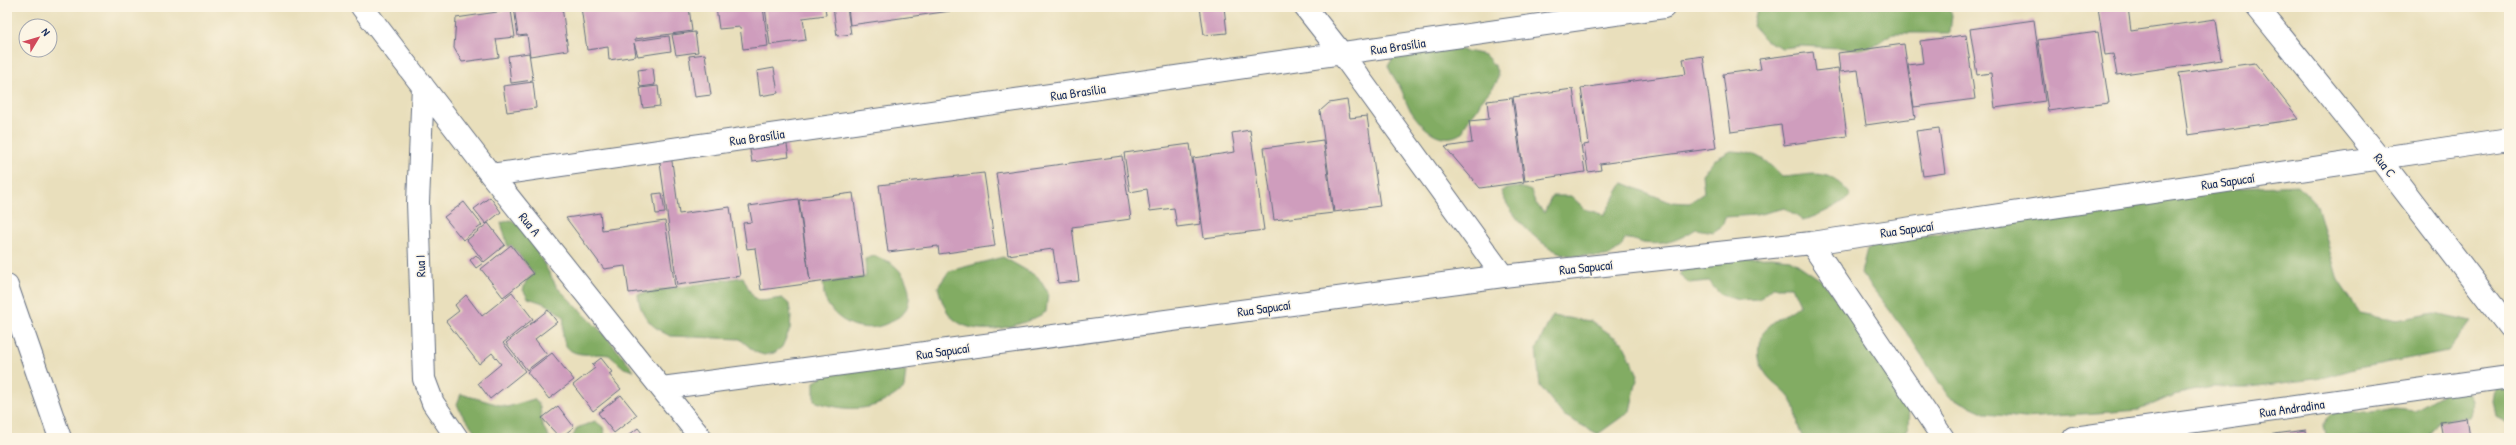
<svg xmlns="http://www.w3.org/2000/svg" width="2516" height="445" font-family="'Patrick Hand',sans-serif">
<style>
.forest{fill:#82ac63;stroke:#4e6e60}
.building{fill:#cf9dbd}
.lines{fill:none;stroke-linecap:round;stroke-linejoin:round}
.minor-casing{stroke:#636d7f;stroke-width:24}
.minor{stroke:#fff;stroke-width:22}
.labels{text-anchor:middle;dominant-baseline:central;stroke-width:3;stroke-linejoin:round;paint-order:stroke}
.street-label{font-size:13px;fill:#1b2f5e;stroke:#fcf5e5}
</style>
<rect width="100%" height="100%" fill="#fcf5e5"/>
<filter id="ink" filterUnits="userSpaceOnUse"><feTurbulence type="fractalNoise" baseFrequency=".025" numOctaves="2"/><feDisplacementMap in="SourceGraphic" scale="8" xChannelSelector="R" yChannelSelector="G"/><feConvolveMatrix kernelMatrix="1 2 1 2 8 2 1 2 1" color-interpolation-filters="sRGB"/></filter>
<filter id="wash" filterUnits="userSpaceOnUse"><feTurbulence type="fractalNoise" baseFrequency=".012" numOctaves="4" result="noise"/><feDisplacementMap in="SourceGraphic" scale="16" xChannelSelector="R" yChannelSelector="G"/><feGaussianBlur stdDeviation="0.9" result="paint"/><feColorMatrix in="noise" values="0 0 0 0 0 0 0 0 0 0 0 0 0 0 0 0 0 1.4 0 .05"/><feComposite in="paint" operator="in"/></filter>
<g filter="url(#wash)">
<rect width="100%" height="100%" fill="#e9dfbc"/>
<path class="forest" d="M1762,7h187l3,8 -2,18h-57l-15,11 -19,5 -58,-3 -19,2 -17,-8 -12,-14 4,-17z
M1448,47l37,8c22,23 13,26 -4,46 -2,2 -2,6 -4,8 -6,9 -12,12 -14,23 -22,16 -43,-6 -54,-24 -4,-7 -5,-14 -9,-21 -4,-7 -9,-13 -12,-21l5,-8 37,-10z
M1731,151c26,1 34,8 51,26 34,-2 44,-11 69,18 -6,8 -39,24 -49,25l-17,-12 -29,7 -31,2 -3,9 -9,6 -17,-3c-17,11 -32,17 -53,14 -7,-1 -10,-5 -18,-4 -6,15 -18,19 -34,17 -8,-1 -16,1 -24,-1 -26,-6 -58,-40 -66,-64 12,-4 19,-5 30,0l4,11 9,11 8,-17h19l14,13 19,6 19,-32 47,19 19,1 15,-10 -2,-19 12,-14z
M2298,185l19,20 21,75 22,33 37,7 38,-7 36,8 -23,30 -90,17 -35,10 -74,9h-38l-37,8 -34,15 -115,8 -38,-4 -39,-18 -41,-63 -46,-60 6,-24 24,-8 329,-52z
M510,220l8,4 12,15 27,48 48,48 29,36 -10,-3 -15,-13c-18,-3 -42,6 -46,-18 -1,-8 2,-12 0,-21l-17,-12 -18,-6 -5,-8 3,-9 8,-7 -23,-29 -3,2 -7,-24z
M874,256c5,2 12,4 17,7 15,10 24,32 14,48 -2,4 -8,7 -12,9 -23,16 -55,6 -67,-19 -3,-5 -2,-13 -3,-18l43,-6 -1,-18z
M1003,257l35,20 10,16 -2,19c-23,14 -66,26 -90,9 -11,-8 -15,-22 -18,-34l11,-16z
M1771,257l19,2 32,22 38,44 49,84 -1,18 -7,11h-98c-8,-14 -4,-20 -9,-32 -4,-12 -16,-19 -24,-27 -14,-15 -16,-36 -2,-52 6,-7 24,-16 32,-23l-8,-17h-19l-14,12 -20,1 -18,-5 -13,-14 -19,2 -10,-9 15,-14z
M743,277c13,28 12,25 39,21l7,6 2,12 -1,13 -8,18 -8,6 -10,2 -9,-3 -15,-13 -69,-3c-19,-7 -32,-22 -33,-42z
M1552,316l39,5 32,22 15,32 -8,36 -32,23 -35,-19 -23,-29 -4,-37z
M880,367l26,4 -2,17c-27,24 -55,25 -90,13v-19l16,-10z
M2509,378v45l-13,-7 -3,-15 2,-12z
M2447,391h19c8,9 8,15 4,26l-31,4 -11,17h-102l-3,-12 5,-9 8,-6 30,2 29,-5 20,2z
M461,394l46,13 27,-8 6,7 2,19 8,13h-70l-19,-25 -4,-9z
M595,421l8,6 3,11h-34l5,-10z"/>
<g id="blocks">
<path class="building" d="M514,7h48l6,43 -38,6 -3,-21 -9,1z
M581,7h108l3,24 -57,8v2l34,-5 2,15 -33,5 -4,-13 2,13 -27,4 -1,-13 -21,3z
M716,7h47l5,39 -25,3 -3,-22 -21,2z
M765,7h60l1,8 -23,3 3,22 -36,5z
M833,7h14l4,27 -14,2z
M848,7h109l1,3 -108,15z
M982,7h27v1l-27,3z
M1200,7h24l3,26 -23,2z
M2098,7h30l3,24 85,-12 6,41 -105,15 -4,-21 -8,1z
M511,10l4,27 -19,2 3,18 -37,5 -8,-14 2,-30z
M2034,20l11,81 -50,7 -4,-35 -14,2 -7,-46z
M695,32l3,20 -22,3 -4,-20z
M2098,32l11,71 -61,8 -10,-71z
M1966,35l9,64 -61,8 -6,-42 15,-2 -3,-22z
M1904,44l11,74 -49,7 -8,-55 -18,2 -2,-19z
M1813,52l3,19 22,-3 9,68 -63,9 -3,-20 -50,7 -8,-58 38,-5 -2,-10z
M529,53l4,27 -22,3 -3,-27z
M705,54l6,41 -16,2 -6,-41z
M1703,56l13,92 -116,16 1,6 -13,2 -4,-27 5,-1 -8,-56 105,-14 -3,-15z
M2255,63l44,56 -111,16 -9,-62z
M653,68l2,17 -15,2 -2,-17z
M774,68l4,25 -18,3 -3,-25z
M533,82l3,26 -29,4 -4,-26z
M658,86l2,20 -17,2 -3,-20z
M1573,89l12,83 -60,9 -12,-84z
M1512,98l12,84 -44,6 -35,-41 27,-4 -3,-22 20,-2 -2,-18z
M1347,100l3,18 17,-2 13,90 -46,6 -14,-101 9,-8z
M1939,128l6,45 -22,3 -7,-45z
M1250,130l14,100 -60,8 -11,-80 42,-6 -3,-19z
M786,139l3,18 -37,5 -3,-18z
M1323,140l10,73 -59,7 -10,-72z
M1190,144l11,80 -24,3 -3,-19 -24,3 -3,-22 -17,3 -6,-39z
M671,154l8,60 51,-7 10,69 -63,9 -18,-129z
M1122,156l9,63 -59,8 7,54 -21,2 -5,-34 -45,6 -12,-82z
M984,173l11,73 -56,8 -1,-8 -50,6 -9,-67z
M662,193l3,20 -9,1 -3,-20z
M853,193l11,83 -103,14 -6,-42 -8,1 -4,-26 9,-1 -3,-16 49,-7 12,82 -11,-81z
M490,197l11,15 -15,12 -12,-15z
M464,202l18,23 -19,15 -19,-23z
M600,213l2,17 63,-9 10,66 -46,6 -4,-27 -21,3 -38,-51z
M488,223l17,22 -21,17 -17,-22z
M511,245l22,29 -30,23 -22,-28z
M476,255l7,8 -7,5 -6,-8z
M512,292l21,27 -30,24 22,28 -35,28 -12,-16 23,-19 -9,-11 -13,11 -33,-43 13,-10 -4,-6 11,-10 16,21z
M548,310l9,12 -22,17 12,16 -20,15 -21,-27z
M552,353l22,27 -25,19 -22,-27z
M601,358l11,14 -3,2 12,15 -28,22 -20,-26 22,-17 -3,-3z
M621,395l16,20 -23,18 -16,-20z
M558,406l16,21 -14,11 -18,-20z
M2467,418l3,20h-27l-3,-16z
M638,428l8,10h-21z
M2306,430l1,8h-56v-1z"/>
</g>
</g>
<g filter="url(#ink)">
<use href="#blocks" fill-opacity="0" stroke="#636d7f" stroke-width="1"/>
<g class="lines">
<g class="minor-casing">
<path id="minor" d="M362,7l129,168 210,263
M1305,7l37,47 161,222
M2257,7l123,152 129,168
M423,86l-5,116 6,177 9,24 24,35
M491,175l1173,-168
M1811,243l132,195
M7,286l53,152
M662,388l841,-112 308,-33 698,-104
M2074,438l435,-61"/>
</g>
<use href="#minor" class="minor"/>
</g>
</g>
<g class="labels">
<g class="street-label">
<text transform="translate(1398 46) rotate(-8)">Rua Brasília</text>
<text transform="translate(1078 92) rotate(-8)">Rua Brasília</text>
<text transform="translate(757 137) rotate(-8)">Rua Brasília</text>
<text transform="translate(2385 165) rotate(52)">Rua C</text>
<text transform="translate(2228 181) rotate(-8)">Rua Sapucaí</text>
<text transform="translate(530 224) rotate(51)">Rua A</text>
<text transform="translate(1907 229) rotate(-8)">Rua Sapucaí</text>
<text transform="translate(420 266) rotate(-92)">Rua I</text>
<text transform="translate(1586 267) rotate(-6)">Rua Sapucaí</text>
<text transform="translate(1264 308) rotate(-8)">Rua Sapucaí</text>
<text transform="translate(943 351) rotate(-8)">Rua Sapucaí</text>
<text transform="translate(2292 408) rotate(-8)">Rua Andradina</text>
</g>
</g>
<rect width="2516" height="445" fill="none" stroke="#fcf5e5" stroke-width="24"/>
<g transform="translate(38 38) rotate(52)"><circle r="19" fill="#fcf5e5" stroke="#a2a6af"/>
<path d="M0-3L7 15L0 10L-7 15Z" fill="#d1495b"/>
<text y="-6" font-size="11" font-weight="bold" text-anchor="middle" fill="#1b2f5e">N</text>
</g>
</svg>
